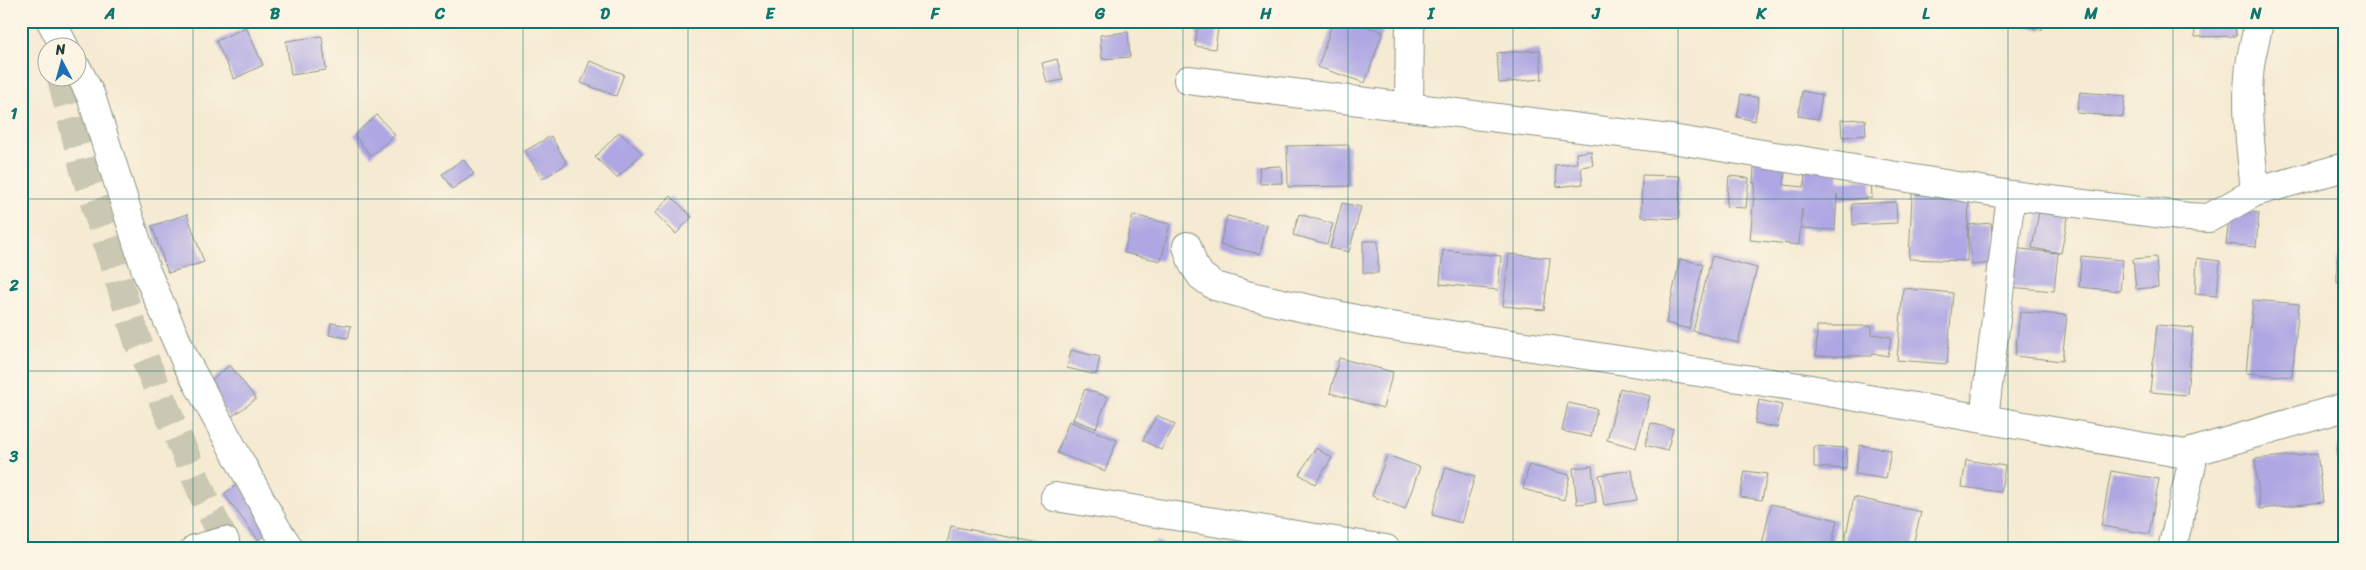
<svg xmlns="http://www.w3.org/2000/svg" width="2366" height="570" font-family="Sriracha,sans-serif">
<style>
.building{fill:#afa7e3}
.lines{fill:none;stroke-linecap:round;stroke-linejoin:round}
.minor-tunnel{stroke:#cac7b2;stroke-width:28;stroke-dasharray:28 14;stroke-linecap:butt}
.minor-casing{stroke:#8a9483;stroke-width:30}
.minor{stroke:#fff;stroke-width:28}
.grid{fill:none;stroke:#0f766e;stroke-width:1;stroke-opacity:0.55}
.neatline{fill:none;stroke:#0f766e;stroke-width:2}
.grid-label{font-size:16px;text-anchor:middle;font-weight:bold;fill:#0f766e}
</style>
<rect width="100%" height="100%" fill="#fcf5e5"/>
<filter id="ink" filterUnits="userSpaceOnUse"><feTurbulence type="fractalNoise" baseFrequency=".02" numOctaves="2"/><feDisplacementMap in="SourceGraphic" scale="10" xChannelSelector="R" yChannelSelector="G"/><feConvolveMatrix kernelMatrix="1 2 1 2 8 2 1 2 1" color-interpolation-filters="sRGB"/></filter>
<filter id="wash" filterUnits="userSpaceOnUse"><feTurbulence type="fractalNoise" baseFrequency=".0096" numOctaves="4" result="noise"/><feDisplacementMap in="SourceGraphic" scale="20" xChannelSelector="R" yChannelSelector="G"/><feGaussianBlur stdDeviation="1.12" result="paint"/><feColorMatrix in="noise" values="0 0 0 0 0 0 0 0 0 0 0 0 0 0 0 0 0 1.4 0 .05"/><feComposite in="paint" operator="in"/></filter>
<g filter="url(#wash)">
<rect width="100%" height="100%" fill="#f5ead2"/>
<g id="blocks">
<path class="building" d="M1198,21h21l-4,28 -20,-3z
M1333,21h19l31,11 -18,51 -47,-16z
M2016,21h28l-2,9 -26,-7z
M2194,21h41l1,15 -41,1z
M246,27l17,38 -29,14 -18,-38z
M1128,32l2,25 -28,2 -2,-24z
M322,36l4,34 -35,5 -5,-34z
M1540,50l2,29 -43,4 -2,-30z
M1057,59l6,21 -16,3 -5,-20z
M590,61l34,13 -8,22 -35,-13z
M1802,91l20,4 -4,24 -20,-3z
M2080,92l45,4 -2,21 -46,-4z
M1741,94l18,4 -4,23 -18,-4z
M377,115l18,20 -24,21 -17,-21z
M1865,119l1,16 -24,2 -1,-17z
M619,132l23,21 -25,25 -22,-21z
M551,136l16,28 -25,15 -17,-28z
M1349,145l1,41 -62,1 -1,-41z
M1591,151l2,14 -12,2 2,17 -26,3 -2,-22 22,-2 -1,-10z
M1755,153l31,2 -2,30 20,2 2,-29 34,2 -2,21 33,-1 1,18 -34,2 -1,-6 -2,36 -34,-2 1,-19 -3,36 -49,-5 5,-57h-2z
M463,159l11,15 -22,15 -10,-15z
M1281,166l1,17 -22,1 -1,-17z
M1642,175l38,1 -1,43 -38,-2z
M1913,175l57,3 -2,47 23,-2 3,40 -23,2 -3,-40 -1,36 -58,-2z
M1729,176l20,2 -3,30 -20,-1z
M671,196l21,21 -16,17 -21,-21z
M1896,202l1,21 -44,2 -1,-21z
M2041,202l29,5 -9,46 -29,-5z
M1342,203l19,4 -12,45 -19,-4z
M2230,210l29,3 -3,34 -30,-3z
M187,214l17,48 -36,11 -16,-47z
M1299,214l34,10 -6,20 -34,-9z
M1133,215l37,9 -9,37 -37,-8z
M1227,216l40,9 -7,29 -40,-9z
M1363,241h15v32h-15z
M2012,248l46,5 -4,38 -45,-4z
M1443,250l58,6 -3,34 -58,-6z
M1509,254l41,4 -6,52 -41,-4z
M1712,256l45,12 -19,75 -45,-12z
M2081,256l42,4 -3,31 -41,-4z
M2156,257l2,30 -22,2 -3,-30z
M2197,258l23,3 -3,35 -22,-2z
M2337,258h8v25h-8z
M1680,259l23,5 -14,65 -23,-6z
M1903,288l50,5 -6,71 -50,-4z
M2253,300l46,4 -7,73 -46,-4z
M2020,312l47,3 -5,46 -47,-5z
M331,323l20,3 -3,12 -19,-3z
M2157,325l36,3 -6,67 -37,-3z
M1817,326h55v8l19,3 -3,19 -16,-3v3h-56z
M1071,350l29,7 -4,18 -29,-7z
M1339,358l54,14 -10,36 -53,-15z
M230,365l26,34 -26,19 -25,-33z
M1620,388l30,8 -14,52 -29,-8z
M1085,389l23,8 -12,31 -23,-8z
M1759,400l23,5 -5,23 -22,-5z
M1568,403l29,6 -6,28 -29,-6z
M1157,415l18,10 -14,25 -18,-10z
M1069,421l48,19 -12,31 -48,-18z
M1651,423l22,6 -6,22 -22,-6z
M1860,445l31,5 -5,29 -31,-5z
M1814,446l33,2 -1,21 -32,-2z
M2337,446h8v62l-5,1z
M1316,448l16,10 -17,26 -16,-10z
M2317,453l6,49 -63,7 -5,-50z
M1387,455l33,12 -15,42 -33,-13z
M1966,460l39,6 -4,26 -39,-5z
M1529,465l41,10 -6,25 -41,-11z
M1592,466l4,36 -19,2 -4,-36z
M1446,467l29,9 -14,47 -29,-8z
M1632,470l5,30 -33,5 -5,-30z
M1745,471l22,3 -5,26 -22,-3z
M2111,471l48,8 -10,55 -48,-8z
M239,483l35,45 -16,12 -34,-46z
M1854,497l67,15 -9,37h-69z
M1771,504l66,16 -6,29h-70z
M951,526l115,22v1h-120z
M1156,541l18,8h-21z"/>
</g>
</g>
<g filter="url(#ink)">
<use href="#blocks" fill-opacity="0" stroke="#8a9483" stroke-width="1"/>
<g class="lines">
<path class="minor-tunnel" d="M61,78l24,96 54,171 69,162 21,42"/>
<g class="minor-casing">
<path id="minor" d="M51,21l14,27
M78,70l13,26 55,175 39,89 91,168 14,21
M1188,80l490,60 333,55 177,22 21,1 46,-26 90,-25
M1409,107l1,-86
M2255,192c-4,-43 -11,-89 -4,-133 2,-12 6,-25 8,-38
M1187,246l6,18 8,12 14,10 35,10 128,28 421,63 386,67 7,10 -20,85
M1984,418l27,-223
M2185,454l160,-47
M1055,497l331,52
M195,549l30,-8"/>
</g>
<use href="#minor" class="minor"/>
</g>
</g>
<path class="grid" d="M193,21v528M358,21v528M523,21v528M688,21v528M853,21v528M1018,21v528M1183,21v528M1348,21v528M1513,21v528M1678,21v528M1843,21v528M2008,21v528M2173,21v528M21,199h2324M21,371h2324"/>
<rect width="2366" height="570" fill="none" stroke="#fcf5e5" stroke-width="55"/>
<g transform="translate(62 62) rotate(354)"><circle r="24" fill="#fcf5e5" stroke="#a4ab9e"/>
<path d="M0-4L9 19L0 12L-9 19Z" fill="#1f6fb2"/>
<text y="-8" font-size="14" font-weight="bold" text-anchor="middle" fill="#1f3d34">N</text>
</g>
<rect x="28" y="28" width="2310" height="514" class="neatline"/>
<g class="grid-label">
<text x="110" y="19">A</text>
<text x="275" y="19">B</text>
<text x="440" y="19">C</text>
<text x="605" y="19">D</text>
<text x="770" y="19">E</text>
<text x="935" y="19">F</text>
<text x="1100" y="19">G</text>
<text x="1266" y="19">H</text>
<text x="1431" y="19">I</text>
<text x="1596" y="19">J</text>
<text x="1761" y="19">K</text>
<text x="1926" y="19">L</text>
<text x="2091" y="19">M</text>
<text x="2256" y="19">N</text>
<text x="14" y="119">1</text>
<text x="14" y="291">2</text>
<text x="14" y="462">3</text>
</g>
</svg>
